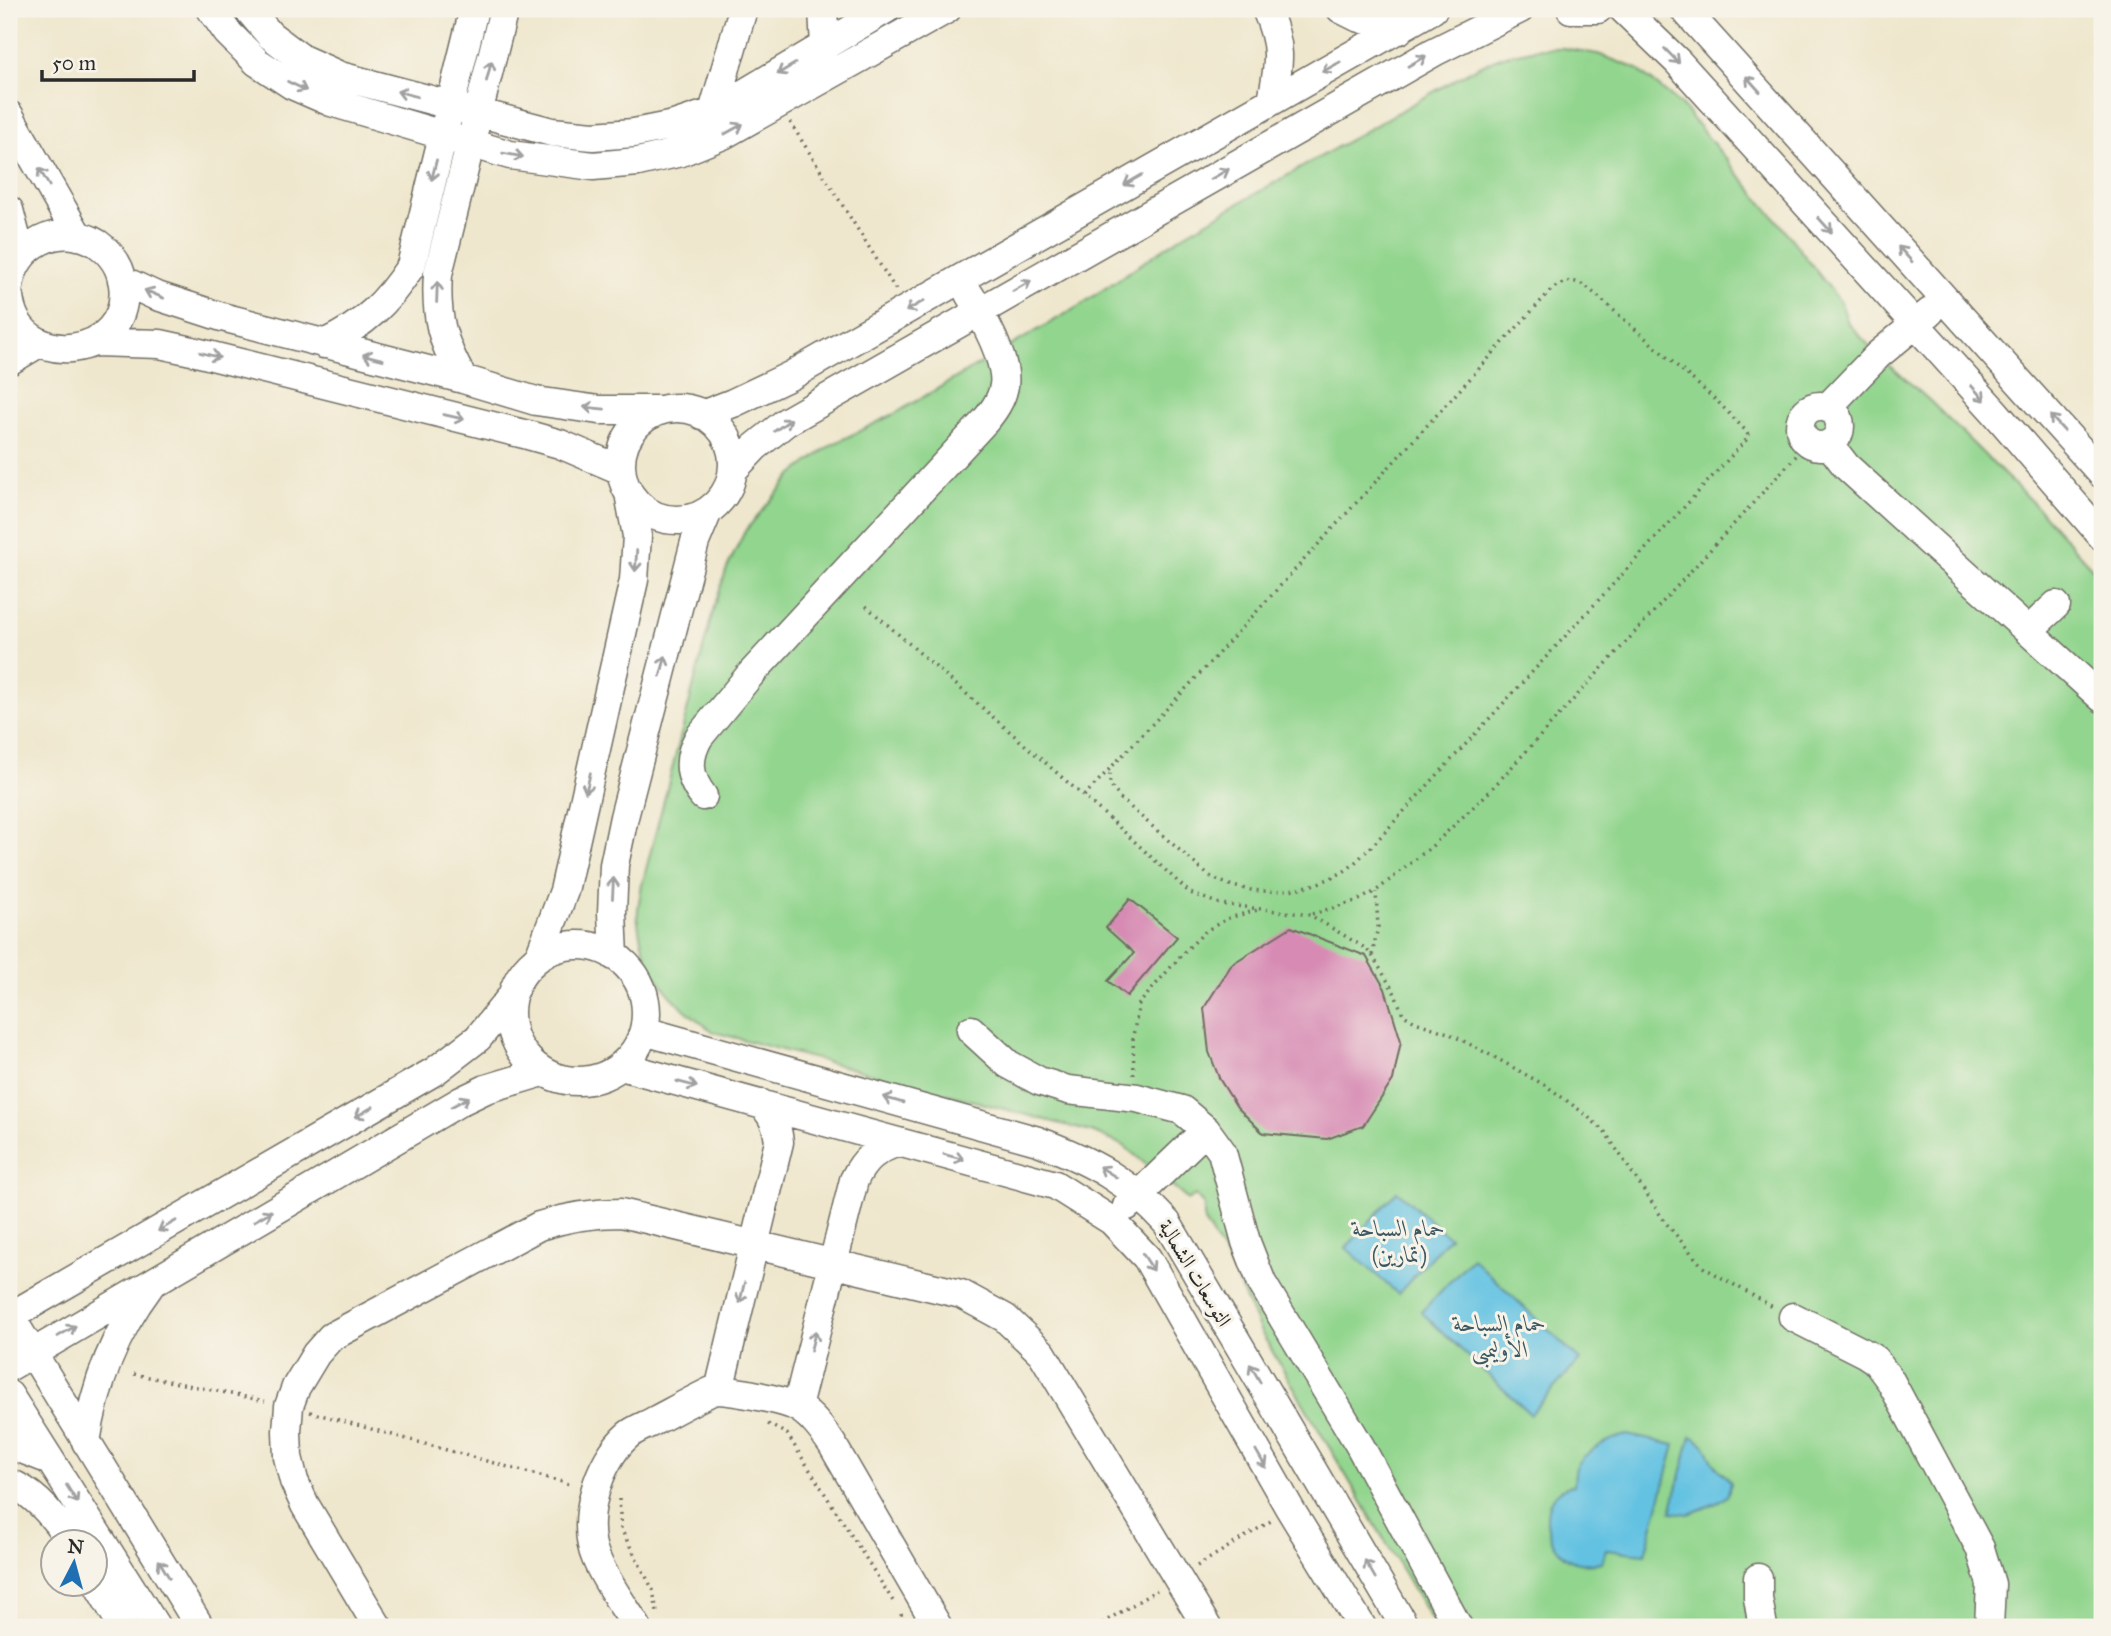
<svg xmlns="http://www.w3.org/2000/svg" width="2111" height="1636" font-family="'IM FELL Great Primer',Amiri,serif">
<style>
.green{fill:#92d58e;stroke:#5e805c;stroke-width:2}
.water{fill:#64c2e2;stroke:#487686;stroke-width:2}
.building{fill:#d78bb4}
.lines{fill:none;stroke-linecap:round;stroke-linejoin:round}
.minor-casing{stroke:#706d64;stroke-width:31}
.path{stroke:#706d64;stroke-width:3.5;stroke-dasharray:2 5;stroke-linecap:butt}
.minor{stroke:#fff;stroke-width:28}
.oneway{stroke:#a0a0a0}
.labels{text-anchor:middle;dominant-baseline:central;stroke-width:6;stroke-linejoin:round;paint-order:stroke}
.street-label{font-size:21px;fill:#2b2b2b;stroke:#f7f3e8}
.water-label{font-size:23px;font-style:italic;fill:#3c5862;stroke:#f7f3e8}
</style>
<rect width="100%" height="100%" fill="#f7f3e8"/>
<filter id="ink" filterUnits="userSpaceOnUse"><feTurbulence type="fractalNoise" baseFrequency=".0143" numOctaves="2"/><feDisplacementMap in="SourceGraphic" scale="14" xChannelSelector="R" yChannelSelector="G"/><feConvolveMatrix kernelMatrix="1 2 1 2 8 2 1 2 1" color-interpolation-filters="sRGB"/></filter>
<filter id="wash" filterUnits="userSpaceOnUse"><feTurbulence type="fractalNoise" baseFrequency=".00686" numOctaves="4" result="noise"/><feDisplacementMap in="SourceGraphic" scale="28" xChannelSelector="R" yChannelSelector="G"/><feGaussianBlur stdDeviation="1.57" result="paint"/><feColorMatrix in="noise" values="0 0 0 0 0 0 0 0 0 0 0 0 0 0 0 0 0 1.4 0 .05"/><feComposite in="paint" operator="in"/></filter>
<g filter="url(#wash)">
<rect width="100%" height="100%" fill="#efe7cd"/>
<path class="green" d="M1542,48h21l35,6 39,15 45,37 99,119 60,78 7,20 30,32 52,46 106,105 66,73v1048h-666l-174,-293 -36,-77 -22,-35v-17l-9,-10 -7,5 -65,-55 -32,-13 -377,-100c-41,-28 -70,-58 -76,-110 -2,-10 2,-22 3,-33l73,-282 13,-39 18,-37 48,-57 38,-29 63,-31 185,-108 106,-72 294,-168 24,-10z"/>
<path class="water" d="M1397,1191l52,46 -51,57 -52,-46z
M1472,1258l108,102 -50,54 -109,-102z
M1627,1435l48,10 -30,109 -39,-4 -4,12c-9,1 -19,3 -27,0 -33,-11 -41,-71 -1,-77 1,-5 0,-13 2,-17 7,-17 35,-30 51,-33z
M1691,1436c19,9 15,15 25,30 4,7 11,9 15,17l-4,13 -8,6 -30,12 -18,-2z"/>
<g id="blocks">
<path class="building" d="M1130,899l47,38 -50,59 -19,-15 26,-28 -28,-25z
M1291,927l75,29 19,33 16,52 -8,39 -30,46 -36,13 -64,-6 -26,-26 -17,-27 -11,-28 -5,-44 28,-44z"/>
</g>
</g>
<g filter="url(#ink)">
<use href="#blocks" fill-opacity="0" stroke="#706d64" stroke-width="2"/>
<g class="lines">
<g class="minor-casing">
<path id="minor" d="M211,9l16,23 30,30 35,23 39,17 179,53 83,11 45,-4 43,-10 42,-17 224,-126
M248,9l22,26 32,24 38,17 212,56 41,4 41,-3 40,-8 39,-13 173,-103
M823,9l2,37
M1266,9c16,36 14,53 6,91
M1341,9l16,8 42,13
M1571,9h27
M1623,9l55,53 316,349 108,125
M1684,9l418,465
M713,112l30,-103
M9,115l69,121
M9,210l12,46
M122,280l32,15 68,22 241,62 73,22 63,9h63
M9,287c5,-43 52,-67 89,-43 14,10 23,24 25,40 10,76 -106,90 -114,12
M94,342l66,2 32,7 336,84 32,9 61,26
M324,344c41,-20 62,-40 87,-78l63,-257
M9,361l30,-18
M463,379c-21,-36 -28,-63 -25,-105l66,-265
M1800 426a20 20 0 1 1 40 0a20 20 0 1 1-40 0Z
M1827,408l51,-53 52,-43
M621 464a56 56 0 1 1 112 0a56 56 0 1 1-112 0Z
M702,415l31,-12 59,-28 641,-366
M1829,444l17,22 256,232
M733,470l22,-23 31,-25 648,-370 86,-43
M2028,631l28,-26
M703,796c-15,-19 -16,-38 -4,-59l51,-62 235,-254c26,-30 23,-47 8,-82 -7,-15 -14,-30 -24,-45
M510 1013a68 68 0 1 1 136 0a68 68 0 1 1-136 0Z
M614,956l-2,-43 2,-48 10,-48 71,-275 13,-31
M539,957l25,-66 70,-311 3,-44 -8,-43
M971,1030l37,34 31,17 29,9 69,8 45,12 24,20 16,22 24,90 16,41 98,163 98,181
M644,1031l394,110c53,20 91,40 129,82l238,404
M621,1066l434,119 57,36 35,37 143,251 72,118
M1127,1206l79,-76
M10,1316l190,311
M9,1317l426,-246 43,-33 34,-42
M1793,1317l73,37 9,6 15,20 90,168 11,36 -2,43
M9,1367l452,-266 25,-12 57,-17
M719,1390l60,-248c-2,-17 -6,-26 -17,-38
M9,1395l147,232
M797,1407l57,-227c10,-21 22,-31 45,-38
M86,1442c9,-58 28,-108 63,-155
M9,1444l41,16
M9,1483c26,9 47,36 62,59
M94,1578l29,49
M1758,1578v20l5,29
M378,1627l-73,-122 -11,-24 -6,-24 -1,-26 2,-25 7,-19 20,-33 15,-17 208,-111c28,-9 52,-13 82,-13l340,81 44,24 37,35 165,274
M637,1627c-14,-22 -31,-45 -41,-69 -16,-37 2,-97 32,-123 7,-6 19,-10 28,-15 19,-10 37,-20 56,-29l7,-1c17,1 66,10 80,18 14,9 24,23 33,36l106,183"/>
</g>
<path class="path" d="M790,122l106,168
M866,606l254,222 70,65 30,11 90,11 55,33 7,7 22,37 9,22 4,3 8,5 33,11 48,25 52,29 37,27 20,18 60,90 38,45 70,40
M1084,796l110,-116 358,-391c12,-8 22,-11 35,-2l130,114 29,30 2,4 -2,5 -375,407c-9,8 -18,19 -28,25 -42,23 -94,27 -135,3l-87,-76 -11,-14v-16
M1312,914l47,-14 17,-9 55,-44 57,-54 318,-348
M1372,955l6,-28 -2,-35
M1134,1075l-1,-39 6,-32 44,-51 24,-23 22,-12 32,-9
M134,1374l131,27
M310,1412l263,73
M768,1424l19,10 106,167
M619,1499l2,30 32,61 4,22
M1197,1566l74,-45
M901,1614l3,13
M1096,1627l61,-37"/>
<use href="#minor" class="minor"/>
</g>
<defs><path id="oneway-shaft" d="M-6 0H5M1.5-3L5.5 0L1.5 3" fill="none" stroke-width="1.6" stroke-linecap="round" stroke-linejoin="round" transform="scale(1.75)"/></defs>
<g class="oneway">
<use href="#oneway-shaft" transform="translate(1672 56) rotate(45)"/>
<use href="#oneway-shaft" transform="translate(1417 61) rotate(-30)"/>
<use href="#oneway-shaft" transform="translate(1331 67) rotate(151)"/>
<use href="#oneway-shaft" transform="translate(786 69) rotate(149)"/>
<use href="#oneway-shaft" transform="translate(489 71) rotate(-76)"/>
<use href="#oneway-shaft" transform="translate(1753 84) rotate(-132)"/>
<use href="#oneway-shaft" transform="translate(297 86) rotate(26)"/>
<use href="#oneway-shaft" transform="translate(407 94) rotate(-165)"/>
<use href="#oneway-shaft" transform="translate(734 129) rotate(-29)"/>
<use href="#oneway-shaft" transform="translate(513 155) rotate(10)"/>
<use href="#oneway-shaft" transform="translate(434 170) rotate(104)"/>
<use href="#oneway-shaft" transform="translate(1220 174) rotate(-30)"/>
<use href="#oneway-shaft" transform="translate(44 177) rotate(-120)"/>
<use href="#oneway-shaft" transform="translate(1133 180) rotate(150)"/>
<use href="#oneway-shaft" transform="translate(1825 225) rotate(48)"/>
<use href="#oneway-shaft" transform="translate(1905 254) rotate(-132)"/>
<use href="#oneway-shaft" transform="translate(1022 286) rotate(-30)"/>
<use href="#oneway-shaft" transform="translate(437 292) rotate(-88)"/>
<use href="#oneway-shaft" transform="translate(154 294) rotate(-157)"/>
<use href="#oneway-shaft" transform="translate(915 306) rotate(150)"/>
<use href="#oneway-shaft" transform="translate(210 355) rotate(15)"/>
<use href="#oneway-shaft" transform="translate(373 357) rotate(-166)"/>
<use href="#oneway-shaft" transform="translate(1978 393) rotate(48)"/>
<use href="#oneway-shaft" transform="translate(594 408) rotate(-174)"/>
<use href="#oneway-shaft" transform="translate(454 417) rotate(13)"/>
<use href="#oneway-shaft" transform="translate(2057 423) rotate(-132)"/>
<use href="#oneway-shaft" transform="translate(783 425) rotate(-35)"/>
<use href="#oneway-shaft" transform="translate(636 561) rotate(94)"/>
<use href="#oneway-shaft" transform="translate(663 666) rotate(-75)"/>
<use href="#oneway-shaft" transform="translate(588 783) rotate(103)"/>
<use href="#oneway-shaft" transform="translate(613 888) rotate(-87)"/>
<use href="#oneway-shaft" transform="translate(687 1084) rotate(15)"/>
<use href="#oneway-shaft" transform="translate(893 1100) rotate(-164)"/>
<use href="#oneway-shaft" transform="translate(460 1102) rotate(-28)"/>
<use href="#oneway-shaft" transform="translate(364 1112) rotate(150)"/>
<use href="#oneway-shaft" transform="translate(954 1157) rotate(15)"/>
<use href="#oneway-shaft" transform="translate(1108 1172) rotate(-148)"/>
<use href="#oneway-shaft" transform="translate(263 1216) rotate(-30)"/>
<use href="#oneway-shaft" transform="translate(167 1226) rotate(150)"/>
<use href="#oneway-shaft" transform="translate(1148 1262) rotate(57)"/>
<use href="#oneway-shaft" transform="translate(742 1293) rotate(103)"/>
<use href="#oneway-shaft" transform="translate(67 1331) rotate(-31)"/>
<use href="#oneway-shaft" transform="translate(813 1341) rotate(-76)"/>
<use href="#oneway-shaft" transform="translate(1255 1373) rotate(-120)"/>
<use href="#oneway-shaft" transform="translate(1261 1459) rotate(60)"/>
<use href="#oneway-shaft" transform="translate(72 1494) rotate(58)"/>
<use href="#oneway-shaft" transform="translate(164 1569) rotate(-121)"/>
<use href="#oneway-shaft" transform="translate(1370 1569) rotate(-120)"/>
</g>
</g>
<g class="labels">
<g class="street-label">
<text transform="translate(1195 1273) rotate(59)">التوسعات الشمالية</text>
</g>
<g class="water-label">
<text x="1399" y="1228">حمام السباحة<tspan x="1399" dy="26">(تمارين)</tspan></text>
<text x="1500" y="1323">حمام السباحة<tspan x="1500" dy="26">الأوليمبى</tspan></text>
</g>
</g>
<rect width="2111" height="1636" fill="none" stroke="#f7f3e8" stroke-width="35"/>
<g transform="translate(74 1563) rotate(6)"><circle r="33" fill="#f7f3e8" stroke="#a5a39c" stroke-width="2"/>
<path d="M0-5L12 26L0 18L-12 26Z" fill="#1f6fb2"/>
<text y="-10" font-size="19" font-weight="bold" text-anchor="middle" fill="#2b2b2b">N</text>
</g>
<path d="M42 70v10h152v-10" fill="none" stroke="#2b2b2b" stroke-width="3.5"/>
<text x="52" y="70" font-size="21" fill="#2b2b2b" stroke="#f7f3e8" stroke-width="5" paint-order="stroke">50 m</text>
</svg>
